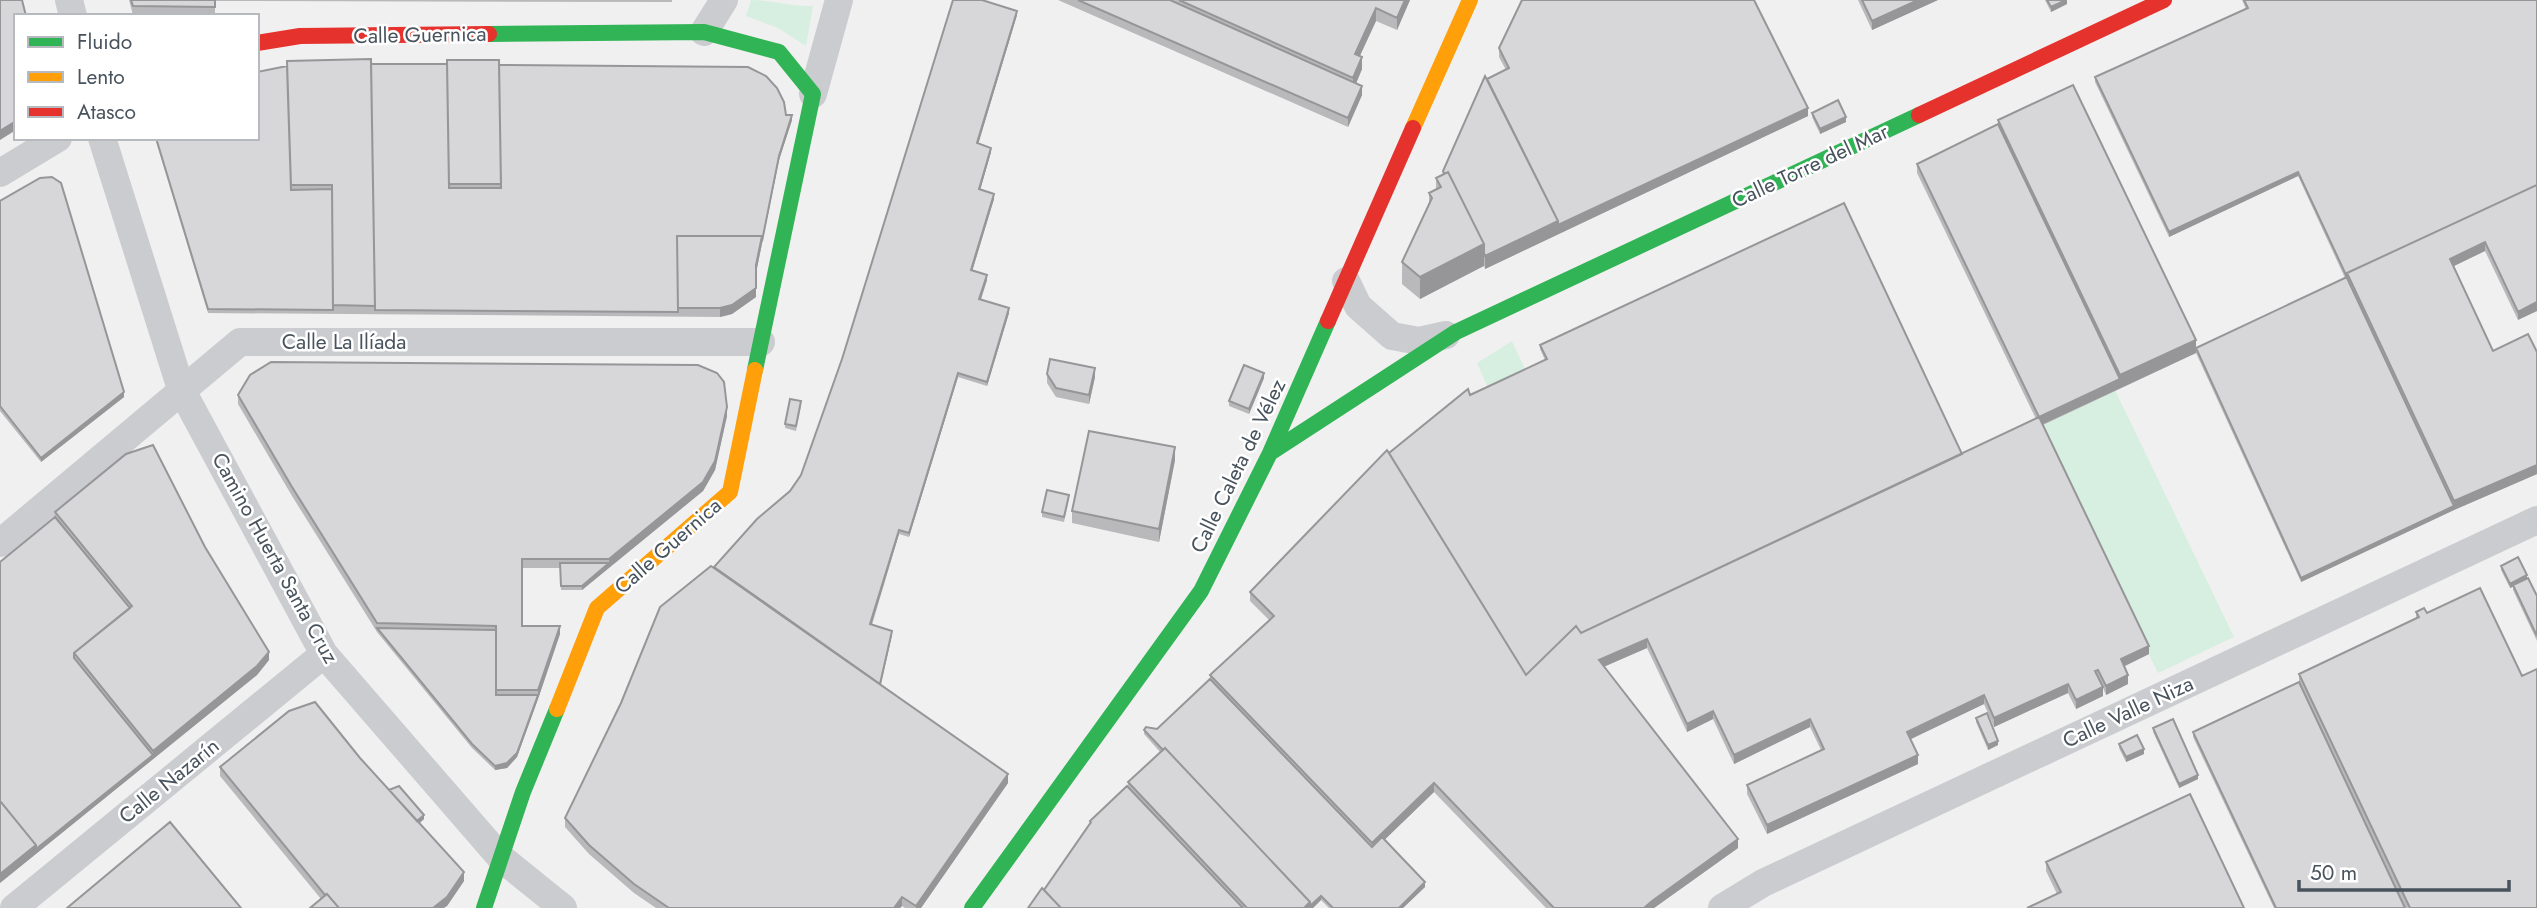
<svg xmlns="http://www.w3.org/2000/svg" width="2537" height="908" font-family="Jost,sans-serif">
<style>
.green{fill:#d6efe0}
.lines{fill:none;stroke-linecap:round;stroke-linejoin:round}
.street{stroke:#cacccf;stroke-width:28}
.fast{stroke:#30b455;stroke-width:16}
.slow{stroke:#ff9f0a;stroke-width:16}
.jam{stroke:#e5322d;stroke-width:16}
.wall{fill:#b9b9bb}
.shaded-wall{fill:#969698}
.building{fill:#d7d7d9;stroke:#969698;stroke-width:2}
.labels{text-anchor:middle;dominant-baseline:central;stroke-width:5;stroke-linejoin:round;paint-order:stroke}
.street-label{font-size:21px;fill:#48535d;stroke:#fff}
</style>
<rect width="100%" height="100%" fill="#f1f0f0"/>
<path class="green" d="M751,0c21,0 40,7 62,6l-7,40 -28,-18 -32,-12z
M1512,341l13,28 -37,19 -11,-25z
M2115,390l119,247 -76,36 -119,-247z"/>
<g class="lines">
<path class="street" d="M69,0l4,16
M704,32l20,-32
M813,94l26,-94
M102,138l79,251 143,265 177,204 62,50
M0,173l58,-35
M1346,281l12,25 34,30 27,5 27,-6
M0,543l240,-201h521
M14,908l310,-254
M1722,908l41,-25 774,-363"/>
<path class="fast" d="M489,34l215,-2 75,20 34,42 -58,276
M1270,453l186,-121 463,-217
M484,908l39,-116 34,-83
M972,908l229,-317 69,-138 58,-132"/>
<path class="slow" d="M1413,128l57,-128
M557,709l40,-101 133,-116 25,-122"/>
<path class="jam" d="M257,43l43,-7 189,-2
M1919,115l245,-115
M1328,321l85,-193"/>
</g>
<path class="wall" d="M129,0h543v2l-457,-1v15l-82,-1z
M1058,0h352l-13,30 -21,-9 -16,35 2,13 -6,14 6,12 -14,32z
M1858,0h80l-66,30z
M2045,0h22v4l-16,8z
M2242,0h295l-19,320 -33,-69 -32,15 40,85 44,1v122l-83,36 -153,72 -105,-229 -153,72 106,229 -25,12 4,18 -22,11 -3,-7v8l-27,13 -8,-16 -74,34 -10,-23 -74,35 8,25 -151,70 -20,-40v-9l74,-35 -11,-23 -76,37 -21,-45 -26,13 -40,-84 -43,18 134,182 -84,60h-108l-112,-116 -50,48 41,47 -22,21h-74l-8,-8 -8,8h-285l16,-18 46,-66v-3l38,-34v-5l32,-30 -16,-18v-4l13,-1 53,-50v-4l59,-55 -19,-19v-9l139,-139 81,-58 75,-35 -5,-11v-4l422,109 74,-35 -119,-246v-9l81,-40v-4l198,228 149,-70 -47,-102 -129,61 -74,-155v-5l151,-68z
M1017,15l-39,129 13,8 -11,38 14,9 -22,72 15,9 -6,20 28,13 -22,73 -29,-9 -49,160 -10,-3 -27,91 20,10 -11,49 127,99 -87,125h-16l-3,-2 -2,2h-244l-22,-15 -45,-39 -24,-27v-9l149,-251 76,-76 11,-16z
M1499,48l309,68 -323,153 -1,-4 -64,34 -18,-15v-22l27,-59v-10l7,-3v-12l7,-4v-3l44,-92 19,-9 -7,-13z
M371,64l128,1 287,50 6,5 -13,40 -23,113v24l-24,17 -12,3 -512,-4 -53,-175h102z
M1812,113l34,9 -26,12 -8,-17z
M0,201l124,196 -83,65 -41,-51z
M1047,374l48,3 -6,27 -33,-7 -9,-14z
M1264,378l-15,36 -20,-8v-5z
M238,395l489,21 -12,54 -12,21 -121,99h-21l-1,-22h-38v58l38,8 -22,65 -21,58 -10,11 -12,2 -23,-22 -95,-116 -85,-136 -54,-92z
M801,406l-5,25 -11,-3v-4z
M1175,460l-16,82 -87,-19v-12z
M1069,499l-5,23 -22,-5v-5z
M55,512l150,35 64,113 -12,15 -257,208z
M2501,566l26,12 10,18v45l-24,-51v-3l-3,1 -9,-18z
M2416,612l121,296h-263l-81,-171v-5l106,-50v-8l117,-55z
M1976,718l22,27 -10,5 -12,-28z
M2153,728l45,51 -19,9 -26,-56z
M2119,744l25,10 -18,8 -7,-14z
M360,758l29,32 35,29 -4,4 44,58 -17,25 -126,-7 -101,-123v-9z
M2046,862l198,46 -187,-14 -11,-23z"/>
<path class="shaded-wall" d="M1405,0h5l-13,30v-12z
M1918,0h20l-66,30v-9z
M2067,0v4l-16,8v-5z
M1376,8v13l-21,45v-12z
M1017,11v4l-40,133v-5z
M1362,57v12l-9,22v-13z
M1362,86v9l-14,32v-9z
M1808,108v8l-323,153v-13l73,-35z
M792,115v5l-13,40 -23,113v-8l23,-109z
M1846,117v5l-26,12v-5z
M16,121v9l-16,10v-9z
M991,148v4l-12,42v-5z
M2298,172v4l-129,61v-5z
M994,194v5l-23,76v-5z
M2485,242v9l-35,17v-9z
M1484,244v22l-64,33v-22z
M987,275v5l-8,24v-5z
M756,288v9l-24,17 -12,3v-9z
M2537,302v9l-19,9v-8z
M1009,308v5l-22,73v-4z
M2196,340v13l-157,73v-9l81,-38v-4z
M1095,368v9l-6,27v-9z
M958,373v4l-49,160v-4z
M1264,373v5l-15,36v-5z
M124,392v5l-83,65v-4z
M727,407v9l-12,54 -12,21 -121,99v-4l27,-23v-4z
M1175,447v13l-16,82v-13z
M2537,465v9l-83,36 -153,72v-4l153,-72v-5z
M899,530v4l-29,95v-5z
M2527,575v5l-17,8v-4z
M560,626v8l-22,65 -21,58 -10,11 -12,2v-4l43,-71v-5z
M892,631v4l-13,56v-4z
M1647,639v9l-48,21v-9z
M2149,646v8l-28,14v-9z
M269,652v8l-12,15 -257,208v-9l153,-119v-4z
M2128,675v9l-22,11v-9z
M2068,684v9l-74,34v-9z
M2103,687v9l-27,13v-9z
M1984,695v9l-77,37v-9z
M1713,711v8l-26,13v-8z
M1810,719v8l-76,37v-9z
M1998,741v4l-10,5v-5z
M2144,749v5l-18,8v-5z
M1918,755v9l-151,70v-9z
M1008,774v9l-87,125h-5v-2z
M2198,775v4l-19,9v-4z
M1434,783v9l-62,60v-9z
M424,815v4l-10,9v-5z
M1738,839v9l-84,60h-10l8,-7z
M464,872v9l-17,25 -3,2h-11z
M1425,882v5l-22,21h-4z
M1321,896v4l-8,8h-9l6,-6z
M902,897v9l-2,2h-6z"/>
<path class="building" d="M0,0h22l4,16h-10v105l-16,10z
M131,0h84v7l-82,-1z
M953,0h29l35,11 -40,132 14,5 -12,41 15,5 -23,76 16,5 -8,24 30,9 -22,74 -29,-9 -49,160 -10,-3 -29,94 22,7 -12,53 -166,-117 43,-48 33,-28 11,-16 41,-116z
M1078,0h92l192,86 -14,32z
M1179,0h226l-8,18 -21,-10 -21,46 7,3 -9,21z
M1522,0h232l54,108 -250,117v-4l-71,-142 22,-11 -10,-20z
M1862,0h56l-46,21z
M2047,0h19l-15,7z
M2244,0h293v185l-190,88v5l107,228 -153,72 -105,-230 151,-71 -49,-105 -129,60 -74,-155 153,-69z
M371,59l4,247 -42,-1 -1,-120h-41l-4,-124z
M447,60h52l2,124h-52z
M371,64h76l2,124h52l-2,-123 249,2 18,9 11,12 7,14 2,13h6l-13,41 -17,85v-5h-85l1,76 -303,-2z
M287,66l4,124 41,-1 1,121 -125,-1 -52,-171h101v-66z
M1485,76l73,145 -73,35 -1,-3v-9l-36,-72 -4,2 -1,-3z
M2073,85l123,255 -76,35 -122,-255z
M1838,100l8,17 -26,12 -8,-16z
M1998,124l122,255 -81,38 110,229 -28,13 7,16 -22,11 -8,-16 -3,1 8,16 -27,13 -8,-16 -74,34 -10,-23 -77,37 11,23 -151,70 -20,-40 77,-36 -14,-30 -76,36 -21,-44 -26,13 -40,-85 -48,21 139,179 -86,62 -8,7h-90l-120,-125 -62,60 -162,-168 64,-59 -24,-24 137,-142 139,225 50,-49 5,7 458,-216 -122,-253z
M1448,172l36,72 -64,33 -18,-15 30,-64 -3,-5 12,-6 -5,-9z
M52,177l9,6 63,209 -83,66 -41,-52v-205l40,-23z
M2537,185v117l-19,10 -33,-70 -35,17 43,92 35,-17 9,18v113l-83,36 -107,-228z
M1844,203l118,251 -381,179 -5,-7 -50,49 -137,-222 79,-64 2,6 77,-36 -7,-14z
M677,236h85l-6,29v23l-24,17 -12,3h-42z
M1050,359l45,9 -6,27 -33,-7 -9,-14z
M271,362l427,3 19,8 7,9 3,25 -12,54 -12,21 -94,77h-87v67h38l-22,64h-42v-64l-119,-3 -85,-136 -54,-92 12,-20z
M1244,365l20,8 -15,36 -20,-8z
M790,399l11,2 -5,25 -11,-2z
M1089,431l86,16 -16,82 -87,-18z
M153,445l52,102 64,105 -12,14 -104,85 -79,-98 58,-47 -77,-94 71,-58z
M1047,490l22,5 -5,22 -22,-5z
M55,517l75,91 -56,45v5l79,97 -117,94v-4l-36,-44v-239z
M2518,557l9,18 -17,9 -9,-18z
M560,563h49l-27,23h-21z
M711,566l297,208 -92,132 -14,-9 -8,11h-225l-35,-24 -45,-39 -24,-27 56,-115 39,-96z
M2528,578l9,18v40l-24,-51z
M2480,588l42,88 15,-7v239h-127l-111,-234 120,-57 -3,-5 8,-4 3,5z
M377,628l119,2v65h42l-21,58 -10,10 -12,3 -23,-22z
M1210,679l162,168 10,-10 43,45 -26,26h-66l-12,-12 -11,10v-4l-145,-154 -2,2 -19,-20 2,-3 11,2z
M2299,682l106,226h-129l-83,-176z
M315,702l45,56 104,114 -17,25 -14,11h-94l-12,-14 -2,1 -105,-128 69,-56z
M1987,713l11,28 -10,4 -12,-27z
M2173,719l25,56 -19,9 -26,-56z
M2137,735l7,14 -18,8 -7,-13z
M1165,748l145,154 -6,6h-57l-119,-126z
M399,786l25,29 -7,6 -28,-31z
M1127,786l116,122h-182l-17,-18 47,-68 -1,-1z
M2190,794l54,114h-217l34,-16 -15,-30z
M0,801l36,44 -36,29z
M170,822l71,86h-174z
M1042,888l19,20h-33z
M327,894l12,14h-29z"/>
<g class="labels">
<g class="street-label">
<text transform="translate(420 35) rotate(-1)">Calle Guernica</text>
<text transform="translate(1810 166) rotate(-25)">Calle Torre del Mar</text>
<text x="344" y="342">Calle La Ilíada</text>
<text transform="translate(1238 466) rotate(-64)">Calle Caleta de Vélez</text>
<text transform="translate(668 546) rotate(-41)">Calle Guernica</text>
<text transform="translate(275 558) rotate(61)">Camino Huerta Santa Cruz</text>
<text transform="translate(2128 712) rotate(-25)">Calle Valle Niza</text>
<text transform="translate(169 781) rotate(-39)">Calle Nazarín</text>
</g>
</g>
<rect x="14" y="14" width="245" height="126" fill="#ffffff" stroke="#b6babe" stroke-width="2"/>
<rect x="28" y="37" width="35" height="10" fill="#30b455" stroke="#b6babe" stroke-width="2"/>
<text x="77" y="49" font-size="21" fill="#48535d">Fluido</text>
<rect x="28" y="72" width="35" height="10" fill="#ff9f0a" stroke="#b6babe" stroke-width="2"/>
<text x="77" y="84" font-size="21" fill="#48535d">Lento</text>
<rect x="28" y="107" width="35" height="10" fill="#e5322d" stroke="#b6babe" stroke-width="2"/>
<text x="77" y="119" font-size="21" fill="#48535d">Atasco</text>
<path d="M2299 880v10h210v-10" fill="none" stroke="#48535d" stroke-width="3.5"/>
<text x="2310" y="880" font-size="21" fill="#48535d" stroke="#ffffff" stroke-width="5" paint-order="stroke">50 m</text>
</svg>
